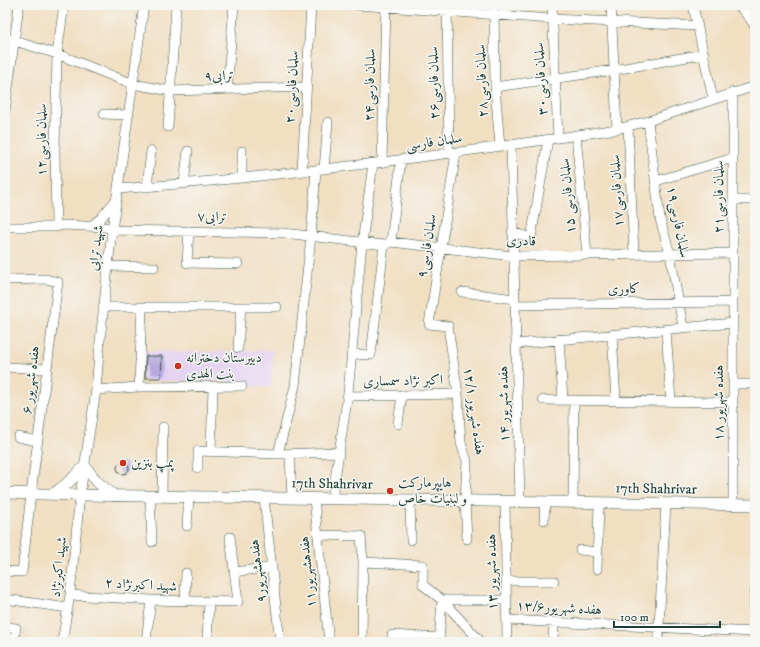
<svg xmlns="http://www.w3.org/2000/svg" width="760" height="647" font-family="'IM FELL DW Pica',Amiri,serif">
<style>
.built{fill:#e4d3f2}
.building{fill:#b5aade}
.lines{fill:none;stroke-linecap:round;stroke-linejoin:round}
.minor-casing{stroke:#3e5549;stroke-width:10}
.major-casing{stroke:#3e5549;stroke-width:12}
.minor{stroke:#fff;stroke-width:9}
.major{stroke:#fff;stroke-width:11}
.poi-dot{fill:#c8321e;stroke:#f6f6f2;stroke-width:1.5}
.labels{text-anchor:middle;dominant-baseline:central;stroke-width:3;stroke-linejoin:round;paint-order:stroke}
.street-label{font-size:14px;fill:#1f3d34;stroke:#f6f6f2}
.poi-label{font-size:14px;fill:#1f3d34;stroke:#f6f6f2;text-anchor:start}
</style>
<rect width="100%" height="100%" fill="#f6f6f2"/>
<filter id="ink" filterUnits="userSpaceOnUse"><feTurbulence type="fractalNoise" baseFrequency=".025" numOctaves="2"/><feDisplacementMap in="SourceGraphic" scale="8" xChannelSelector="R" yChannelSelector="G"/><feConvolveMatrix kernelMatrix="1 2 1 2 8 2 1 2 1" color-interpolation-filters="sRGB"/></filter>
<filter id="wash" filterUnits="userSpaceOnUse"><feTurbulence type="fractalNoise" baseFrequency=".012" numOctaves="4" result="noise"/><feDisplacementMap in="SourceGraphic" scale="16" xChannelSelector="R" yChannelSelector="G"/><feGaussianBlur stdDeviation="0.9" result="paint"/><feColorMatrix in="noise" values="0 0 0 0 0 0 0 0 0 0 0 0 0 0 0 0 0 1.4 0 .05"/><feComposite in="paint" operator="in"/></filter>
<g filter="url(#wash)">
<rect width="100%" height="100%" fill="#f1dfc2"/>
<path class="built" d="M273,350l-2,37 -25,-1 -4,-5 -5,2 -23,-2h-72v-30l72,1z"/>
<g id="blocks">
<path class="building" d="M146,356h16l-1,22h-16z
M117 468a6 6 0 1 1 12 0a6 6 0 1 1-12 0Z"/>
</g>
</g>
<g filter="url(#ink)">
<use href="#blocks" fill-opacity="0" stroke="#3e5549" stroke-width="1"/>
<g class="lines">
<g class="minor-casing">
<path id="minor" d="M358,5l194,14 146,7
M494,5l1,82 5,59
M552,5l6,133
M611,5l6,124
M693,5l20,94
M447,6l2,148
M739,7l16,4
M740,7l11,13 4,7
M5,38l52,16 76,30 38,7 135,-4
M495,87l119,-17 90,-16
M227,89l7,-84
M5,111l14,-106
M104,114l24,1
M648,121l12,98 10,35 13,73
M628,126l6,128
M168,127l8,-122
M576,135l11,120
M511,145l9,357
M242,151v27
M456,153l-27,171 19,2 10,68 3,49 6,18 -2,40 2,38
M382,163l4,-158
M324,169l4,-47
M302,171l9,-166
M656,181l77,-23
M184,184l4,-33
M147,187l4,-36
M118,189c167,-13 333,-34 499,-60l31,-8 107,-35
M733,200h22
M91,226l10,-8 15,-18
M5,227h51l7,-2 43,2 6,3 172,3 100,12 7,-3 122,14 220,-3
M56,227l-1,-77 2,-96 7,-49
M189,231l-2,32 51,1
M512,232l19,6 17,-98
M391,242l10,-82
M108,266l46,1
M5,280l41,-1 12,3 -27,212 -9,78 -17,-1
M462,292l53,7
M515,305l218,-3
M103,307h174
M666,329l5,72
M612,334l4,67
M559,339l4,61
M516,344l217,-21
M238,348l3,-41
M352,354l19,1 13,-110
M5,367l41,2
M733,384h22
M139,387l3,-80
M96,390l43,-3 103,-1
M348,396l110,-2
M543,400l190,2
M398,424l4,-29
M18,437l19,4
M211,451l2,-64
M278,454l17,-68 16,-150 5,-66
M290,454l2,44
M198,468v-17l80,3 61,-2
M150,496l2,46
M162,496l1,-69
M264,498l16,144
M314,499l15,143
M332,499l16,-106 14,-150 11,-79
M410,500l1,40
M505,501l2,141
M573,502l1,-102
M733,505v-413
M544,520l1,-18
M187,526l2,-29
M318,535l43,1 2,26 -1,80
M580,550l17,2
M363,562l60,3v20l19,15 39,42
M597,569l2,-66
M234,572l38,-5
M506,581h48
M70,595l81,5 87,2 -8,-65
M5,599l63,9
M442,600h65
M185,601l1,-28
M507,620l247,12
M5,627l11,1 -3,14
M392,635l47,3
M62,642l8,-47 10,-100 16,-105 4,-49 12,-111 32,-225
M146,642l5,-42
M207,642l2,-41
M439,642l3,-42
M553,642l1,-20
M658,642l8,-138
M754,642l1,-51"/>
</g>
<g class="major-casing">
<path id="major" d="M5,493l75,2 675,10
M53,494c12,-8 22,-17 32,-28 9,14 16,20 30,30"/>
</g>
<use href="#minor" class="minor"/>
<use href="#major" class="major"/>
</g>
</g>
<g class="poi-dot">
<circle cx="178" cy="366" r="4"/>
<circle cx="123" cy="463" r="4"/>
<circle cx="390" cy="491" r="4"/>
</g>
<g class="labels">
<g class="street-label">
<text transform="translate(219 76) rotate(-2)">ترابی۹</text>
<text transform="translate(541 79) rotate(-93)">سلمان فارسی۳۰</text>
<text transform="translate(482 81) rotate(-92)">سلمان فارسی۲۸</text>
<text transform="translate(434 83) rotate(-91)">سلمان فارسی۲۶</text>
<text transform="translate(370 85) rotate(-89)">سلمان فارسی۲۴</text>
<text transform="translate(292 87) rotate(-87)">سلمان فارسی۲۰</text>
<text transform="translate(42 140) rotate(-90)">سلمان فارسی۱۲</text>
<text transform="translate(434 142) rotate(-8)">سلمان فارسی</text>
<text transform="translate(617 191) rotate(-93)">سلمان فارسی۱۷</text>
<text transform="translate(568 196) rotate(-95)">سلمان فارسی ۱۵</text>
<text transform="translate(719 197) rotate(-90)">سلمان فارسی۲۱</text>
<text transform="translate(212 217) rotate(1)">ترابی۷</text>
<text transform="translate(678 222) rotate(79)">سلمان فارسی۱۹</text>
<text transform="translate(521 241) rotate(2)">قادری</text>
<text transform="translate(427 246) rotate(-81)">سلمان فارسی۹</text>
<text transform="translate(96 248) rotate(-83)">شهید ترابی</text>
<text transform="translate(624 289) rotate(-1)">کاوری</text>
<text transform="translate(31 380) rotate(-83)">هفده شهریور ۶</text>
<text transform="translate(403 381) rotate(-1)">اکبر نژاد سمساری</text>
<text transform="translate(719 403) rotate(-90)">هفده شهریور ۱۸</text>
<text transform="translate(504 404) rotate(-91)">هفده شهریور ۱۴</text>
<text transform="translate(474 411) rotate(82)">هفده شهریور ۱۲/۱</text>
<text transform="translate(332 484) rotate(1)">17th Shahrivar</text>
<text transform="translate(656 489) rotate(1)">17th Shahrivar</text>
<text transform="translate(59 567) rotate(-84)">شهید اکبرنژاد</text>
<text transform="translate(258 571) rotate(-97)">هفدهشهریور۹</text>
<text transform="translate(308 572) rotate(-96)">هفدهشهریور۱۱</text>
<text transform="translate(492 572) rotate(-91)">هفده شهریور ۱۳</text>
<text transform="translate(141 585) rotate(3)">شهید اکبرنژاد ۲</text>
<text transform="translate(559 608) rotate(3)">هفده شهریور۱۳/۶</text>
</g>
<g class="poi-label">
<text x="186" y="358">دبیرستان دخترانه<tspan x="186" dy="16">بنت الهدی</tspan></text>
<text x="131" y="463">پمپ بنزین</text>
<text x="398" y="483">هایپرمارکت<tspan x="398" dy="16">و لبنیات خاص</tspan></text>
</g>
</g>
<rect width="760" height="647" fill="none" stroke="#f6f6f2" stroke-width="20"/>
<path d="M614 621v6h106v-6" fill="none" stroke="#1f3d34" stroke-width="2"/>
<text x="620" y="621" font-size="12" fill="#1f3d34" stroke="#f6f6f2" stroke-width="3" paint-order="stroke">100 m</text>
</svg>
